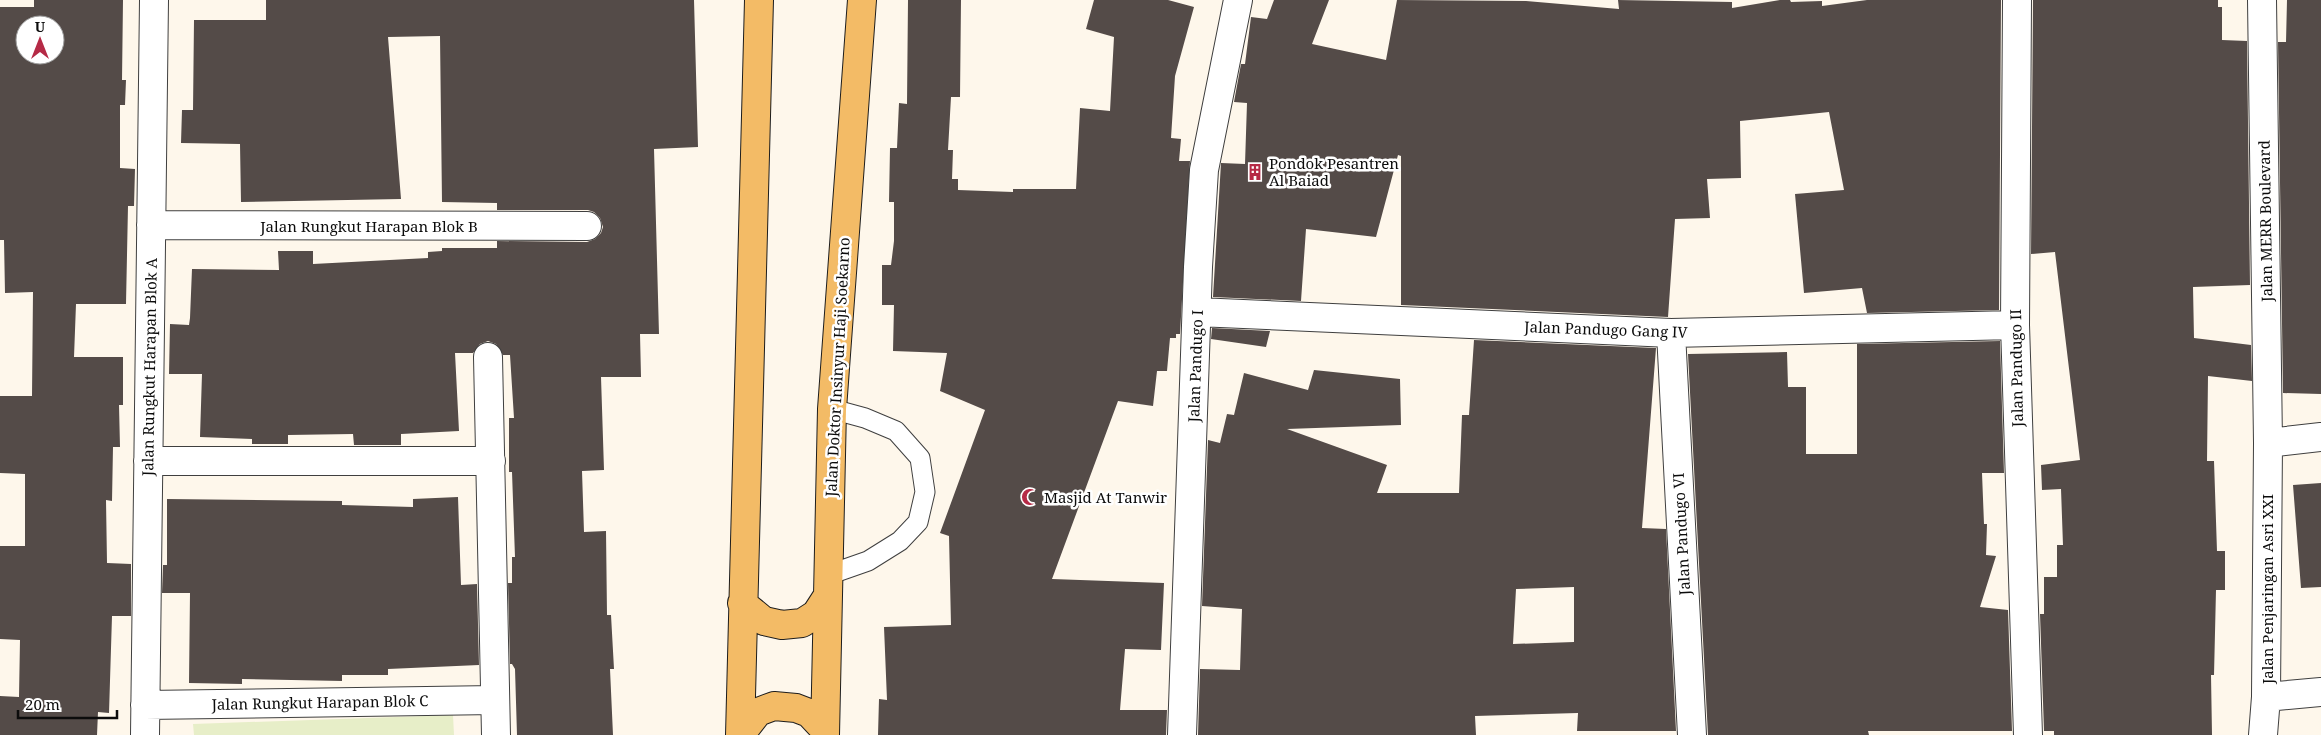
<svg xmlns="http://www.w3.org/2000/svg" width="2321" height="735" font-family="'Noto Serif',serif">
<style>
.pitch{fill:#e7eec8}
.building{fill:#544b48;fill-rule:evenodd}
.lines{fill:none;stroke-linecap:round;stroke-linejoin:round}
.service-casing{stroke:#3f3f3f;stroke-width:21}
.minor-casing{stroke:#3f3f3f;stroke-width:30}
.primary-casing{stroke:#1d1d1d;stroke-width:30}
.service{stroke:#fff;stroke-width:19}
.minor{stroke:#fff;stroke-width:28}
.primary{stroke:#f3bb66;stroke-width:28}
.labels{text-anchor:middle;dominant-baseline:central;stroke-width:5;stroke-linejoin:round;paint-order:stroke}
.poi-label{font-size:15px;fill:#0c0c0c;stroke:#fff;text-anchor:start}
.street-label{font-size:15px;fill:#0c0c0c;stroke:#fff}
</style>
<rect width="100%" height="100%" fill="#fef7eb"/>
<path class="pitch" d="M453,715l1,20h-260l-1,-11z"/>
<path class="building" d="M34,0h89l-1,80h4l-1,25h-5v63l15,1 -1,37h-6l-2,98h-50l-2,53h49v48h-4l1,42h-7l-1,54 -6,-1 1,63 24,1v52h-19l-3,97 -11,-1 -1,23h-97v-39l19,1 1,-57 -20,-1v-93h25v-72l-25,-1v-77h32l1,-104 -28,1 -1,-53h-4v-233h34zM25,25h30v30h-30z
M266,0h428l4,147 -44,2 5,185h-19l1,43h-40l3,93 -22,1 2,61 22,-1 1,84h4l3,54h-4l3,66h-96l-2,-66 -3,-5h-2l-2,-81h4v-26h3l-3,-85h-3v-54h5l-4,-63h-7l-7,-11 -8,-3 -8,3 -7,9h-18l4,78 -58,3v11h-47l-1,-11 -65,1v9h-36v-5l-52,-2 2,-63h-33l1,-50 19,1 1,-7 2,-49 87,1 -1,-19h35v13l115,-6v-6l14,-1v-3h55v-7l90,1 8,-3 6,-6 2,-6 -3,-9 -6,-6 -6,-2h-91v-7l-55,-1 -2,-166 -52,1 13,162 -160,3 -1,-58 -59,-1 1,-33h11l1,-90h72z
M908,0h53l-1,97h-9l-3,53h5l-1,29h6v11l55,2v-3h63l4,-81 30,3 4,-74 -28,-8 8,-29h74l26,7 -19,69 -4,62 10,1 -2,22h11l-10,173h-4v4h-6l-3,33h-10l-4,35 -35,-5 -66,178 112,4 -3,67 -36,-1 -5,61h47l-1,25h-288l1,-36 8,1 -3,-73 67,-2 -2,-89 -9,-3 45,-123 -45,-19 7,-38 -54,-2 1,-46h-12v-40h9l3,-24v-39h-5l1,-54h7l2,-45 8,1z
M1274,0h55l-17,44 74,16 11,-60 129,1 93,8 -1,-9 114,2v6l48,-8h10l1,2 31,-1v5l45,-6h134l-2,310 -132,3 -5,-25 -58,5 -9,-99 49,-4 -15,-78 -89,9 1,57 -34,1 3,39 -35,1 -7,98 -267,-12v-149l-3,-1 -22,82 -70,-8 -5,72 -88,-4 8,-134 24,1 2,-61 -13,-1 7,-38h4l6,-47 16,2z
M2033,0h185v7h4v33l25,1 3,244 -57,2 1,51 57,7 1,36 -44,-5 -1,85h7l3,90h8v39h-9l-2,85h-3l1,60h-158v-4h-10l-4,-117h4v-37h13v-32h6l-2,-56 -19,1 -1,-25 39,-5 -25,-208 -24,2z
M2287,0h34v394l-38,-1 -5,-351h8z
M1212,328l58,3 -4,16 -55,-8z
M1474,340l182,8 -14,180 24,1 10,202h-99l1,-18 -103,3 1,19h-278l2,-66 40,1 2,-61 -40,-3 6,-166 12,3 7,-29 7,1 10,-42 64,17 6,-20 86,9 1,46 -114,4 100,36 -10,28h82l3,-78h7zM1574,587v55l-61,2 3,-55z
M2000,341l4,132h-22l2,51h3l-1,31 10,1 -16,51 28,3 4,121h-144l1,4h-161l-20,-381 99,-2 1,35h18v67h51v-110z
M2321,483v104l-20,1 -8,-103z
M458,497l3,88 16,-1 2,81 -91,4v6h-46v6l-100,-2v5l-53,-1 1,-90h-28l1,-28h4v-66l175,2v4l71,2v-8z"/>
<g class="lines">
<g class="service-casing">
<path id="service" d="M828,575l40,-14 32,-20 18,-19 7,-30 -5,-34 -24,-27 -31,-13 -33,-9"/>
</g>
<g class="minor-casing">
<path id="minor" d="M2017,0l-2,325 13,410
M2262,0l6,443 -2,254 -3,38
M151,225l436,1
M1197,312l474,21 344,-8
M1671,333l21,402
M488,357l8,378
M2268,443l53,-6
M148,461h343
M2266,697l55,-5
M145,705l350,-5
M145,735l9,-735
M1182,735l16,-468 6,-97 34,-170"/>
</g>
<g class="primary-casing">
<path id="primary" d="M742,603l22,18 18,4 20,-2 14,-9 11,-17
M740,735l19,-735
M740,735l18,-23 16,-6 22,2 13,5 16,17
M825,735l7,-326 30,-409"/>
</g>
<use href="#service" class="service"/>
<use href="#minor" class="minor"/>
<use href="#primary" class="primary"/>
</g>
<defs>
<g id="building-bare" transform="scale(1.35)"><path d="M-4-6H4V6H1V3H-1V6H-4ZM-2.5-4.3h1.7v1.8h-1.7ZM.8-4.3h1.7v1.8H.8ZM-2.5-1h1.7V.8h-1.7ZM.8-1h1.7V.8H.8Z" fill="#b52a46" stroke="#fff" stroke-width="2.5" paint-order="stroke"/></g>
<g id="mosque-bare" transform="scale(1.35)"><path d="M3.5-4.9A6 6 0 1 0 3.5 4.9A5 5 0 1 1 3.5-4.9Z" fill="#b52a46" stroke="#fff" stroke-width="2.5" paint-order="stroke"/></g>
</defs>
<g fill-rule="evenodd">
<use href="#building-bare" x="1255" y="172"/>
<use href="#mosque-bare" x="1030" y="497"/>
</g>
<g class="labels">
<g class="poi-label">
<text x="1269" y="163">Pondok Pesantren<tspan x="1269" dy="17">Al Baiad</tspan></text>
<text x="1044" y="497">Masjid At Tanwir</text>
</g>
<g class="street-label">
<text transform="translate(2265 221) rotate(-91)">Jalan MERR Boulevard</text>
<text x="369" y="226">Jalan Rungkut Harapan Blok B</text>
<text transform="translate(1606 329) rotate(2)">Jalan Pandugo Gang IV</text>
<text transform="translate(1195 366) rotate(-88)">Jalan Pandugo I</text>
<text transform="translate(149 367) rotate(-89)">Jalan Rungkut Harapan Blok A</text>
<text transform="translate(837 367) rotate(-87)">Jalan Doktor Insinyur Haji Soekarno</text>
<text transform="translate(2016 368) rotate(-91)">Jalan Pandugo II</text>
<text transform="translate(1681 534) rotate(-93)">Jalan Pandugo VI</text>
<text transform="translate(2267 589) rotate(-90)">Jalan Penjaringan Asri XXI</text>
<text transform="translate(320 702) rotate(-1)">Jalan Rungkut Harapan Blok C</text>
</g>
</g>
<g transform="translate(40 40)"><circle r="24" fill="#ffffff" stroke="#9e9e9e"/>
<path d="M0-4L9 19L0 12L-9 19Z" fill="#b52a46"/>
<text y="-8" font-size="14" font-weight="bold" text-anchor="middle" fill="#0c0c0c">U</text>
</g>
<path d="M18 710v8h99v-8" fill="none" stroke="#0c0c0c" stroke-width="2.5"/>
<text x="25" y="710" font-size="15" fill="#0c0c0c" stroke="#ffffff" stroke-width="4" paint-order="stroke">20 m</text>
</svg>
